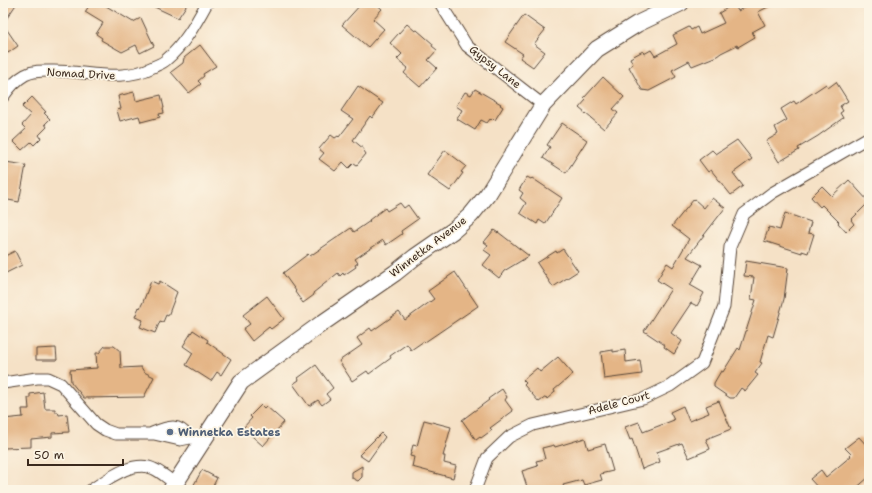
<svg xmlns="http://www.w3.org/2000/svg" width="872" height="493" font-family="'Shantell Sans',sans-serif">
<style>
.building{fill:#e4b586}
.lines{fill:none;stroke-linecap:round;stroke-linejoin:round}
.minor-casing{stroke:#574537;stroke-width:13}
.secondary-casing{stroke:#574537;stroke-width:18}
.minor{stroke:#fff;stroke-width:11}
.secondary{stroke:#fff;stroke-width:16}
.service-dot{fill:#5c6f8a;stroke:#fcf5e5;stroke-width:1.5}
.labels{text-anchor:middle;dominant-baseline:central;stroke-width:3.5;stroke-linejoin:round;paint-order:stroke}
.street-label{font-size:11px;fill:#3b2a1e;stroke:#fcf5e5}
.service-label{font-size:11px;font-weight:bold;fill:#4e5e75;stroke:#fcf5e5;text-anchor:start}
</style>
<rect width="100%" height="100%" fill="#fcf5e5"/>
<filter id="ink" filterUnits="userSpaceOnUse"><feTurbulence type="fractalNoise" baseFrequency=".025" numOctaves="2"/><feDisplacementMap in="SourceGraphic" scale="8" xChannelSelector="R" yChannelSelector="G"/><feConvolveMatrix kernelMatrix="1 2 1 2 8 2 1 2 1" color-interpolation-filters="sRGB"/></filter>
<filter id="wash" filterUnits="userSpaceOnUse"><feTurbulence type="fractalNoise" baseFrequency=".012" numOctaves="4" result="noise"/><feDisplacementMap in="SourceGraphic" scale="16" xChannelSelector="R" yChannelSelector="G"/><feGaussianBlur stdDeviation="0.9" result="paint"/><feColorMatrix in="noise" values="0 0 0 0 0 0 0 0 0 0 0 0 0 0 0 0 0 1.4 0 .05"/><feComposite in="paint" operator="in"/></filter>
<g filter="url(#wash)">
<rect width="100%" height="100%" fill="#f5e1c6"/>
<g id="blocks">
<path class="building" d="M3,3h14l-14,21z
M91,3h10l32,19 8,-4 13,28 -14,7 -4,-8 -14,7 -21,-12 1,-2 -6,-4 7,-11 -18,-11z
M146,3h42l-10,15z
M362,3h13l7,6 -9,10 11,10 -16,18 -26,-22z
M752,3h24l-18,9 7,13 -13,7 3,5 -17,10 -1,-2 -16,8 -4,3 -25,10 -3,-5 -17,9 4,7 -27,14 -7,-1 -13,-23 4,-3 -3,-6 13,-7 1,3 7,-4 4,6 22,-12 -4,-9 16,-8 2,3 6,-3 3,7 24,-11 -5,-10 15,-9 4,7z
M524,15l21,15 -11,14 11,8 -12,15 -13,-9 3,-4 -18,-12z
M3,24l15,22 -10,7 -5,-8z
M407,24l8,7 2,-1 16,14 -1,2 5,4 -9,10 9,8 -17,19 -16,-14 4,-5 -11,-9 5,-5 -12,-11z
M200,45l16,21 -13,8 1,2 -6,5 3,3 -12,9 -18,-21 12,-9 1,-5z
M603,77l21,20 -11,12 5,4 -14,16 -25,-21 7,-8 -2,-2z
M836,82l12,19 -8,5 3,5 -3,2 3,5 -25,18 -20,12 1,2 -20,12 -13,-21 12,-7 -3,-7 12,-7 -6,-11 13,-8 2,3 30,-20 2,4z
M358,86l25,17 -11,15 -2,-2 -17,24 12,10 -1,1 2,3 -9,11 -3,-2 -5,5 -6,-6 -8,9 -16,-12 5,-6 -5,-4 12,-14 4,3 3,-2 1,1 14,-18 -12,-8z
M475,89l26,15 -1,1 3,2 -8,13 -2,-2 -2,2 -1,-1 -3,4 -6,-3 -6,10 -18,-11 5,-9 -6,-4 9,-14 6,3z
M134,92l2,9 25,-6 3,13h-1l1,5 -5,1 1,3 -19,5 -2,-6 -19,5 -3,-11 4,-1 -3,-13z
M32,97l14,15 -2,1 6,6 -5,5 2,3 -8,8 2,3 -7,7 -3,-3 -9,8 -9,-9 13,-12 -4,-4 9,-10 -9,-8z
M562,123l25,17 -21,33 -23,-15 7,-11 -3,-2z
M737,140l15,19 -19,14 10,13 -12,9 -20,-25 -3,2 -9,-12 13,-10 4,4z
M445,150l21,16 -5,6 2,1 -13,18 -23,-16z
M5,162l21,3 -7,37 -16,-3v-28z
M527,177l4,2 1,-1 30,20 -17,26 -6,-4 -2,4 -17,-11 6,-10 -6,-5 3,-5 -4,-3z
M849,180l20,22 -18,18 3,4 -8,8 -8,-9 1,-1 -17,-17 -2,2 -9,-10 11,-11 10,10z
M712,198l13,10 -38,49 15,8 -12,20 14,8 -7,13 -6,-3 -20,30 11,8 -8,13 -10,-7 1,-2 -21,-14 27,-42 -14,-9 10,-17 6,4 16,-28 -17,-13 22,-27 10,9z
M400,203l4,5 4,-3 10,14 -17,12 1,3 -16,11 -3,-5 -28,19 3,4 -3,2 1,2 -12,8 -1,-2 -3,3 -2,-3 -25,20 1,2 -11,8 -8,-11 1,-1 -13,-18 25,-19 2,2 41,-28 3,4 16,-11 -1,-1 16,-12 2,3z
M785,213l26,9 -3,11 6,1 -6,19 -6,-2v2l-38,-12 5,-14 11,3z
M494,230l4,3v-1l31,24 -25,15 -5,7 -16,-13 8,-10 -7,-5 4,-5 -4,-3z
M563,249l15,22 -25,16 -16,-24 19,-12 1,2z
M15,251l7,14 -16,8 -3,-5v-11z
M746,261l42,7 -4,31 -11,38 -5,-2 -8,27 2,1 -7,10 3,2 -13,16 -4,-3 -7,10h-4l-16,-11v-4l7,-12 2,1 15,-24 2,2 16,-50 -5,-1 3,-22 -10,-1z
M455,272l23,34 -53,36 -1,-1 -13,9 -4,-6 -17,12 1,2 -22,16 -2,-3 -15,10 -13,-20 23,-16 -5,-7 13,-10 2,3 27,-19 6,8 29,-21 -6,-8z
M151,281l7,3 2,-3 17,11 -9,24 -2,-1 -3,7 -3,-1 -5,12 -15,-6 3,-7 -8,-3 4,-10 1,1 3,-6z
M267,296l17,23 -13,10 -2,-2 -17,14 -9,-12 7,-5 -7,-9z
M193,330l15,10 -1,2 24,17 -10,16 -4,-3 -6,9 -25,-16 7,-12 -10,-7z
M105,346h9l6,5 1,17 20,-1 3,5 10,5 -10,20 -60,1 -13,-16 -1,-12 27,-2 -1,-15h3z
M56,348l1,12h-21v-11z
M613,350v2l12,-2 1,12 14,-2 2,14 -38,5 -3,-27z
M558,357l15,17 -19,16 1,2 -8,7 -1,-2 -7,5 -15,-17 2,-2 -3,-3 14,-12 3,4z
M316,365l17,23 -7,6 4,5 -8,6 -4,-5 -9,6 -16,-22 6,-4 -1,-2z
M502,389l5,8 -2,3 8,11 -23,17 2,2 -11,8 -1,-1 -4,3 -14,-20 27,-20 -1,-1z
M43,392l2,17h10v3h3l1,3 8,-1 2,18 -17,1v4l-21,2v8l-27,1v-1h-1v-28l20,-2 -1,-8h7l-1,-11h2v-4z
M719,401l12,28 -25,10 4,10 -21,9 -7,-15 -25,9 3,10 -18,7 -10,-30 -2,1 -5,-13 14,-5 4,10 31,-12 -4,-8 13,-6 6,15 20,-8 -3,-7z
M261,405l3,3 2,-2 18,16 -21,24 -20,-18 9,-10 -2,-2z
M424,420l27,7 -8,29h2l-1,7 12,3 -3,12 -41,-11 2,-10 -4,-1 3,-11 4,1z
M381,433l4,4 -17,24 -9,-6z
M859,437l10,11v29l-15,13h-34l-10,-11 11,-9 5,7 25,-21 -1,-1 1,-1 -6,-6z
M585,438l3,11 17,-5 8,27 -13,3 2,6 -18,5 -2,-5 -19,5 2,5h-37l-6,-19 16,-5 -2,-5 9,-2 -3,-11 12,-3 1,2z
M362,466v11l-4,4 -6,-3v-6z
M202,470l15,8 -6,12h-20z"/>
</g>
</g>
<g filter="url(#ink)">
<use href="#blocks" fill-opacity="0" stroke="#574537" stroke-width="1"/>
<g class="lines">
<g class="minor-casing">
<path id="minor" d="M440,3l27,43 76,59
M3,97c6,-9 13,-17 22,-22 9,-5 20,-4 29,-4 34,0 68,12 99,-4 4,-2 10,-4 13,-7 18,-15 30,-37 41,-57
M3,383l34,-5h11l13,6 35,40 9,6 11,4h38l26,6 10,-2 13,1
M152,433c17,-7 26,-11 38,5
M91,490c17,-11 42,-31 63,-21 7,3 14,10 21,14
M475,490l12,-32 22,-21 24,-12 110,-26 27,-13 32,-23 22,-56 6,-60 14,-33 28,-21 97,-56"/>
</g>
<g class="secondary-casing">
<path id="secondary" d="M171,490l70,-108 80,-58 74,-51 20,-16 39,-27 17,-15 17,-21 55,-89 54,-56 40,-25 44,-21"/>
</g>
<use href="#minor" class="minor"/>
<use href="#secondary" class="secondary"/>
</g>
</g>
<circle class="service-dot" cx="170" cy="432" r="4"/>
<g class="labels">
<g class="street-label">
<text transform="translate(495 67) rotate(38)">Gypsy Lane</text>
<text transform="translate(81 74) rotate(3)">Nomad Drive</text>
<text transform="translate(428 247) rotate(-37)">Winnetka Avenue</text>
<text transform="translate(619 403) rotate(-15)">Adele Court</text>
</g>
<g class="service-label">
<text x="178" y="432">Winnetka Estates</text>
</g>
</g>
<rect width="872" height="493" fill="none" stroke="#fcf5e5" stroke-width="16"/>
<path d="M28 459v6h95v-6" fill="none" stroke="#3b2a1e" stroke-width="2"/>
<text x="34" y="459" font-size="12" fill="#3b2a1e" stroke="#fcf5e5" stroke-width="3" paint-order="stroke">50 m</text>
</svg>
